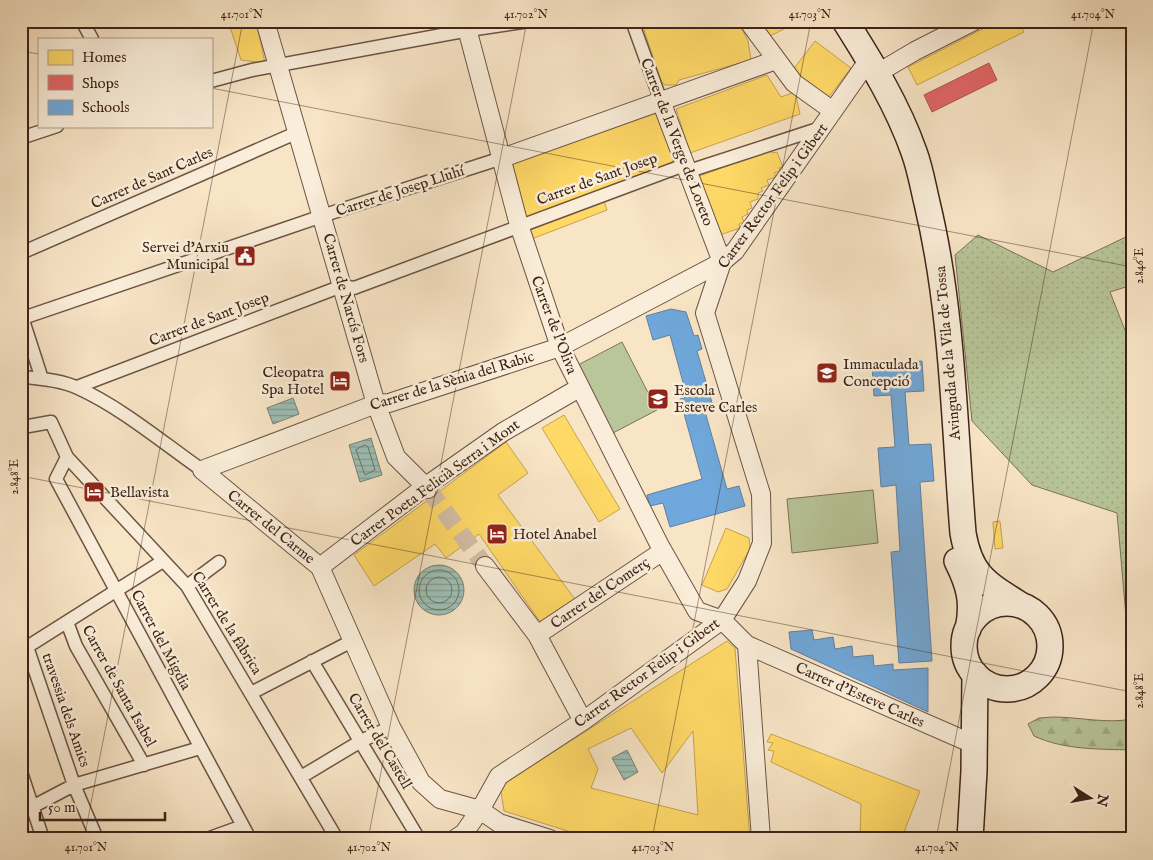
<svg xmlns="http://www.w3.org/2000/svg" width="1153" height="860" font-family="'IM FELL English',serif">
<style>
.green{fill:#b8c699;stroke:#7b7458}
.forest{fill:url(#forest-firs);stroke:#7b7458}
.garden{fill:url(#garden-dots);stroke:#7b7458}
.water{fill:url(#water-rules);stroke:#778176}
.homes{fill:#ffd966;stroke:#c5a24f;fill-rule:evenodd}
.shops{fill:#e06666;stroke:#af524f}
.schools{fill:#6fa8dc;stroke:#6080a1}
.lines{fill:none;stroke-linecap:round;stroke-linejoin:round}
.shore{stroke:#6e7166;stroke-width:1}
.minor-tunnel{stroke:#d3bea3;stroke-width:18;stroke-dasharray:18 9;stroke-linecap:butt}
.pedestrian-casing{stroke:#6c5444;stroke-width:15}
.minor-casing{stroke:#6c5444;stroke-width:20}
.secondary-casing{stroke:#3e2318;stroke-width:28}
.pedestrian{stroke:#faeeda;stroke-width:12}
.minor{stroke:#faeeda;stroke-width:18}
.secondary{stroke:#faeeda;stroke-width:25}
.ticks{fill:none;stroke:#3e2318;stroke-width:1;stroke-opacity:0.45}
.labels{text-anchor:middle;dominant-baseline:central;stroke-width:5;stroke-linejoin:round;paint-order:stroke}
.street-label{font-size:15px;fill:#3e2318;stroke:#faeeda}
.poi-label{font-size:15px;fill:#3e2318;stroke:#faeeda;text-anchor:start}
.neatline{fill:none;stroke:#3e2318;stroke-width:2}
.ticks-label{font-size:12px;text-anchor:middle;fill:#3e2318}
</style>
<defs>
<pattern id="forest-firs" width="22" height="20" patternUnits="userSpaceOnUse" patternTransform="scale(1.25)"><rect width="22" height="20" fill="#b8c699"/><path d="M5 1l3.5 6h-7zM16 11l3.5 6h-7z" fill="#9faa83"/></pattern>
<pattern id="garden-dots" width="8" height="8" patternUnits="userSpaceOnUse" patternTransform="scale(1.25)"><rect width="8" height="8" fill="#b8c699"/><path d="M2 2h.1M6 6h.1" fill="none" stroke="#9faa83" stroke-width="1.8" stroke-linecap="round"/></pattern>
<pattern id="water-rules" width="6" height="5" patternUnits="userSpaceOnUse" patternTransform="scale(1.25)"><rect width="6" height="5" fill="#9dbfb5"/><path d="M0 2.5h6" fill="none" stroke="#819b92"/></pattern>
</defs>
<rect width="100%" height="100%" fill="#f8e5c6"/>
<filter id="stains"><feTurbulence type="fractalNoise" baseFrequency=".004" numOctaves="4"/><feColorMatrix values="0 0 0 0 .2 0 0 0 0 .09 0 0 0 0 .02 0 0 0 .5 -.17"/></filter>
<radialGradient id="worn" r=".72"><stop offset=".6" stop-color="#630" stop-opacity="0"/><stop offset="1" stop-color="#630" stop-opacity=".3"/></radialGradient>
<path class="green" d="M622,342l35,68 -44,23 -35,-68z
M873,490l5,53 -86,10 -5,-54z"/>
<path class="forest" d="M1053,717c27,0 53,7 79,2v31c-33,-1 -68,0 -98,-14l-6,-12 11,-6z"/>
<path class="garden" d="M1132,234v51l-22,7 22,56v300l-3,3 -12,-138 -85,-28 -60,-64 -17,-166 23,-20 75,37z"/>
<path class="water" d="M293,398l6,16 -26,10 -6,-16z
M371,438l11,37 -22,7 -11,-37z
M414 590a25 25 0 1 1 50 0a25 25 0 1 1-50 0Z
M627,750l11,22 -14,8 -12,-22z"/>
<path class="homes" d="M228,21h28l9,42 -24,-3z
M641,21h97l10,20 3,19 -72,20 -3,5h-11l-4,-4z
M759,21h41l-32,16z
M998,21h20l6,11 -107,53 -9,-18z
M815,41l36,27 -23,30 -36,-27z
M767,75l14,22 14,-5 5,22 -110,39 -14,-44z
M663,109l20,54 -162,58 -15,-61z
M771,150l1,3 5,-1 6,15 -4,1 1,3 -6,2 2,4 -9,3 2,5 -8,3 2,3 -5,2v6l-8,3 2,6 -5,2 1,4 -6,3 2,5 -5,2 1,4 -20,7 -21,-59z
M603,197l4,13 -78,30 -5,-14z
M564,415l56,94 -21,13 -57,-94z
M506,442l22,31 -30,22 82,111 -35,23 -66,-95 -33,24 -11,-14 -61,42 -20,-31z
M1000,521l3,27 -8,1 -2,-27z
M726,528l23,10 1,11 -23,40 -9,3 -16,-7z
M727,641l8,7 15,191h-157l-89,-28 -4,-25zM631,728l31,45 31,-42 5,84 -107,-27 7,-19 -10,-20z
M771,734l149,57 -18,46 5,2h-47l1,-35 -90,-42 3,-11 -6,-1 5,-7 -6,-1z"/>
<path class="shops" d="M989,63l8,17 -65,32 -8,-17z"/>
<path class="schools" d="M671,309l15,3 8,24 4,-1 4,14 -5,2 16,55 -9,2 23,81 12,-3 6,20 -75,21 -7,-24 -13,3 -3,-11 55,-16 -22,-80 7,-2 -17,-62 -17,5 -7,-24z
M922,361l2,30 -19,1 4,53 22,-1 3,37 -14,1 12,179 -33,2 -8,-111 9,-1 -4,-66 -15,2 -3,-39 17,-1 -4,-52 -17,1 -2,-31z
M812,630l2,10 19,-3 2,12 17,-3 1,11 20,-2 1,11 19,-2v6l35,-2v44l-137,-63 -2,-17z"/>
<g class="lines">
<path class="shore" d="M365,445l3,2 7,23 -10,5 -9,-25z
M419 590a20 20 0 1 1 40 0a20 20 0 1 1-40 0Z
M426 590a13 13 0 1 1 26 0a13 13 0 1 1-26 0Z"/>
<path class="minor-tunnel" d="M428,489l57,77"/>
<g class="pedestrian-casing">
<path id="pedestrian" d="M82,21l10,18
M632,21l29,80
M211,81l41,-11 217,-40 60,-9
M21,138l36,-12
M689,171l132,-43
M21,253l275,-120
M21,314l21,65
M23,318l308,-105 171,-55
M21,377c18,1 40,3 57,11 44,20 84,54 124,82
M77,387l265,-101 12,2 333,-124
M21,421l2,6 28,-5 16,35 120,129 150,253
M67,457l-11,22 194,360
M187,586l32,-24
M67,622l9,24 68,119
M312,661l107,178
M251,693l101,-52
M21,772l22,67
M301,777l60,-36 30,-14
M21,809l11,-2 42,-22 126,-37
M97,839l-23,-54 -47,-138 136,-86
M207,839l36,-13"/>
</g>
<g class="minor-casing">
<path id="minor" d="M265,21l111,383 20,53 32,32
M465,21l54,204 41,122 100,199 37,65 25,9 25,25 14,194
M748,21l46,62 39,28
M876,74l39,-23 59,-30
M502,158l274,-98
M485,566l52,69 46,86
M320,567l106,-81 77,-54 76,-44
M537,635l126,-84
M747,645l226,99
M455,839l9,-6 16,-23 19,-34 84,-55 139,-101 25,-39 15,-38 -1,-49 -56,-181 17,-51 13,-11 133,-190
M550,839l-51,-16 -19,-13 -40,-11 -19,-17 -30,-55 -71,-160 -118,-97 174,-66 13,-1 171,-56 162,-85 -61,-161"/>
</g>
<g class="secondary-casing">
<path id="secondary" d="M845,21c26,41 53,85 69,131 6,16 9,34 13,51 26,108 27,220 36,330 7,41 22,50 56,71
M957,561c12,24 17,41 11,68
M964 646a43 43 0 1 1 86 0a43 43 0 1 1-86 0Z
M970,839l4,-68 1,-97"/>
</g>
<use href="#pedestrian" class="pedestrian"/>
<use href="#minor" class="minor"/>
<use href="#secondary" class="secondary"/>
</g>
<path class="ticks" d="M21,51l18,3M211,88l921,179M21,476l1111,216M84,839l159,-818M368,839l159,-818M652,839l159,-818M936,839l158,-818"/>
<defs>
<g id="civic-square" transform="scale(1.125)"><rect x="-9" y="-9" width="18" height="18" rx="4" fill="#8f2418" stroke="#faeeda"/><path d="M-.6-6.5H3V-4.5H.6V-3L4-1V1h2V6H-6V1h2V-1L-.6-3ZM-1.2 2.5V6h2.4V2.5Z" fill="#fff"/></g>
<g id="school-square" transform="scale(1.125)"><rect x="-9" y="-9" width="18" height="18" rx="4" fill="#8f2418" stroke="#faeeda"/><path d="M0-5L7-2L0 1L-7-2ZM-4 1L0 2.5L4 1V4Q0 6-4 4Z" fill="#fff"/></g>
<g id="hotel-square" transform="scale(1.125)"><rect x="-9" y="-9" width="18" height="18" rx="4" fill="#8f2418" stroke="#faeeda"/><path d="M-6-4.5h1.5V1H6V5H4.5V3h-9V5H-6ZM-4 0a1.8 1.8 0 1 1 3.6 0ZM.5 0V-2.5h3Q6-2.5 6 0Z" fill="#fff"/></g>
</defs>
<g fill-rule="evenodd">
<use href="#civic-square" x="245" y="256"/>
<use href="#school-square" x="827" y="373"/>
<use href="#hotel-square" x="340" y="381"/>
<use href="#school-square" x="658" y="399"/>
<use href="#hotel-square" x="94" y="492"/>
<use href="#hotel-square" x="497" y="534"/>
</g>
<g class="labels">
<g class="street-label">
<text transform="translate(677 142) rotate(69)">Carrer de la Verge de Loreto</text>
<text transform="translate(152 178) rotate(-24)">Carrer de Sant Carles</text>
<text transform="translate(597 179) rotate(-20)">Carrer de Sant Josep</text>
<text transform="translate(400 191) rotate(-18)">Carrer de Josep Lluhí</text>
<text transform="translate(773 196) rotate(-54)">Carrer Rector Felip i Gibert</text>
<text transform="translate(346 298) rotate(74)">Carrer de Narcís Fors</text>
<text transform="translate(209 319) rotate(-21)">Carrer de Sant Josep</text>
<text transform="translate(554 325) rotate(69)">Carrer de l'Oliva</text>
<text transform="translate(948 353) rotate(-95)">Avinguda de la Vila de Tossa</text>
<text transform="translate(452 381) rotate(-17)">Carrer de la Sènia del Rabic</text>
<text transform="translate(435 483) rotate(-36)">Carrer Poeta Felicià Serra i Mont</text>
<text transform="translate(271 527) rotate(39)">Carrer del Carme</text>
<text transform="translate(600 593) rotate(-34)">Carrer del Comerç</text>
<text transform="translate(227 623) rotate(58)">Carrer de la fàbrica</text>
<text transform="translate(161 640) rotate(62)">Carrer del Migdia</text>
<text transform="translate(647 673) rotate(-36)">Carrer Rector Felip i Gibert</text>
<text transform="translate(119 686) rotate(61)">Carrer de Santa Isabel</text>
<text transform="translate(860 695) rotate(24)">Carrer d'Esteve Carles</text>
<text transform="translate(66 710) rotate(71)">travessia dels Amics</text>
<text transform="translate(380 741) rotate(59)">Carrer del Castell</text>
</g>
<g class="poi-label">
<text x="229" y="247" text-anchor="end">Servei d'Arxiu<tspan x="229" dy="17">Municipal</tspan></text>
<text x="843" y="364">Immaculada<tspan x="843" dy="17">Concepció</tspan></text>
<text x="324" y="372" text-anchor="end">Cleopatra<tspan x="324" dy="17">Spa Hotel</tspan></text>
<text x="674" y="390">Escola<tspan x="674" dy="17">Esteve Carles</tspan></text>
<text x="110" y="492">Bellavista</text>
<text x="513" y="534">Hotel Anabel</text>
</g>
</g>
<rect width="1153" height="860" fill="none" stroke="#f8e5c6" stroke-width="55"/>
<rect x="38" y="38" width="175" height="90" fill="#faeeda" stroke="#af9d8c"/>
<rect x="48" y="50" width="25" height="15" fill="#ffd966" stroke="#af9d8c"/>
<text x="82" y="62" font-size="15" fill="#3e2318">Homes</text>
<rect x="48" y="75" width="25" height="15" fill="#e06666" stroke="#af9d8c"/>
<text x="82" y="88" font-size="15" fill="#3e2318">Shops</text>
<rect x="48" y="100" width="25" height="15" fill="#6fa8dc" stroke="#af9d8c"/>
<text x="82" y="112" font-size="15" fill="#3e2318">Schools</text>
<g transform="translate(1090 798) rotate(101)" stroke="#faeeda" stroke-width="4" paint-order="stroke">
<path d="M0-4L9 19L0 12L-9 19Z" fill="#3e2318"/>
<text y="-8" font-size="14" font-weight="bold" text-anchor="middle" fill="#3e2318">N</text>
</g>
<path d="M40 812v8h125v-8" fill="none" stroke="#3e2318" stroke-width="2.5"/>
<text x="48" y="812" font-size="15" fill="#3e2318" stroke="#faeeda" stroke-width="4" paint-order="stroke">50 m</text>
<rect x="28" y="28" width="1098" height="804" class="neatline"/>
<g class="ticks-label">
<text x="242" y="18">41.701°N</text>
<text x="526" y="18">41.702°N</text>
<text x="810" y="18">41.703°N</text>
<text x="1093" y="18">41.704°N</text>
<text transform="translate(1139 266) rotate(-90)" y="4">2.846°E</text>
<text transform="translate(14 477) rotate(-90)" y="4">2.848°E</text>
<text transform="translate(1139 691) rotate(-90)" y="4">2.848°E</text>
<text x="86" y="851">41.701°N</text>
<text x="369" y="851">41.702°N</text>
<text x="653" y="851">41.703°N</text>
<text x="937" y="851">41.704°N</text>
</g>
<rect width="100%" height="100%" filter="url(#stains)"/>
<rect width="100%" height="100%" fill="url(#worn)"/>
</svg>
